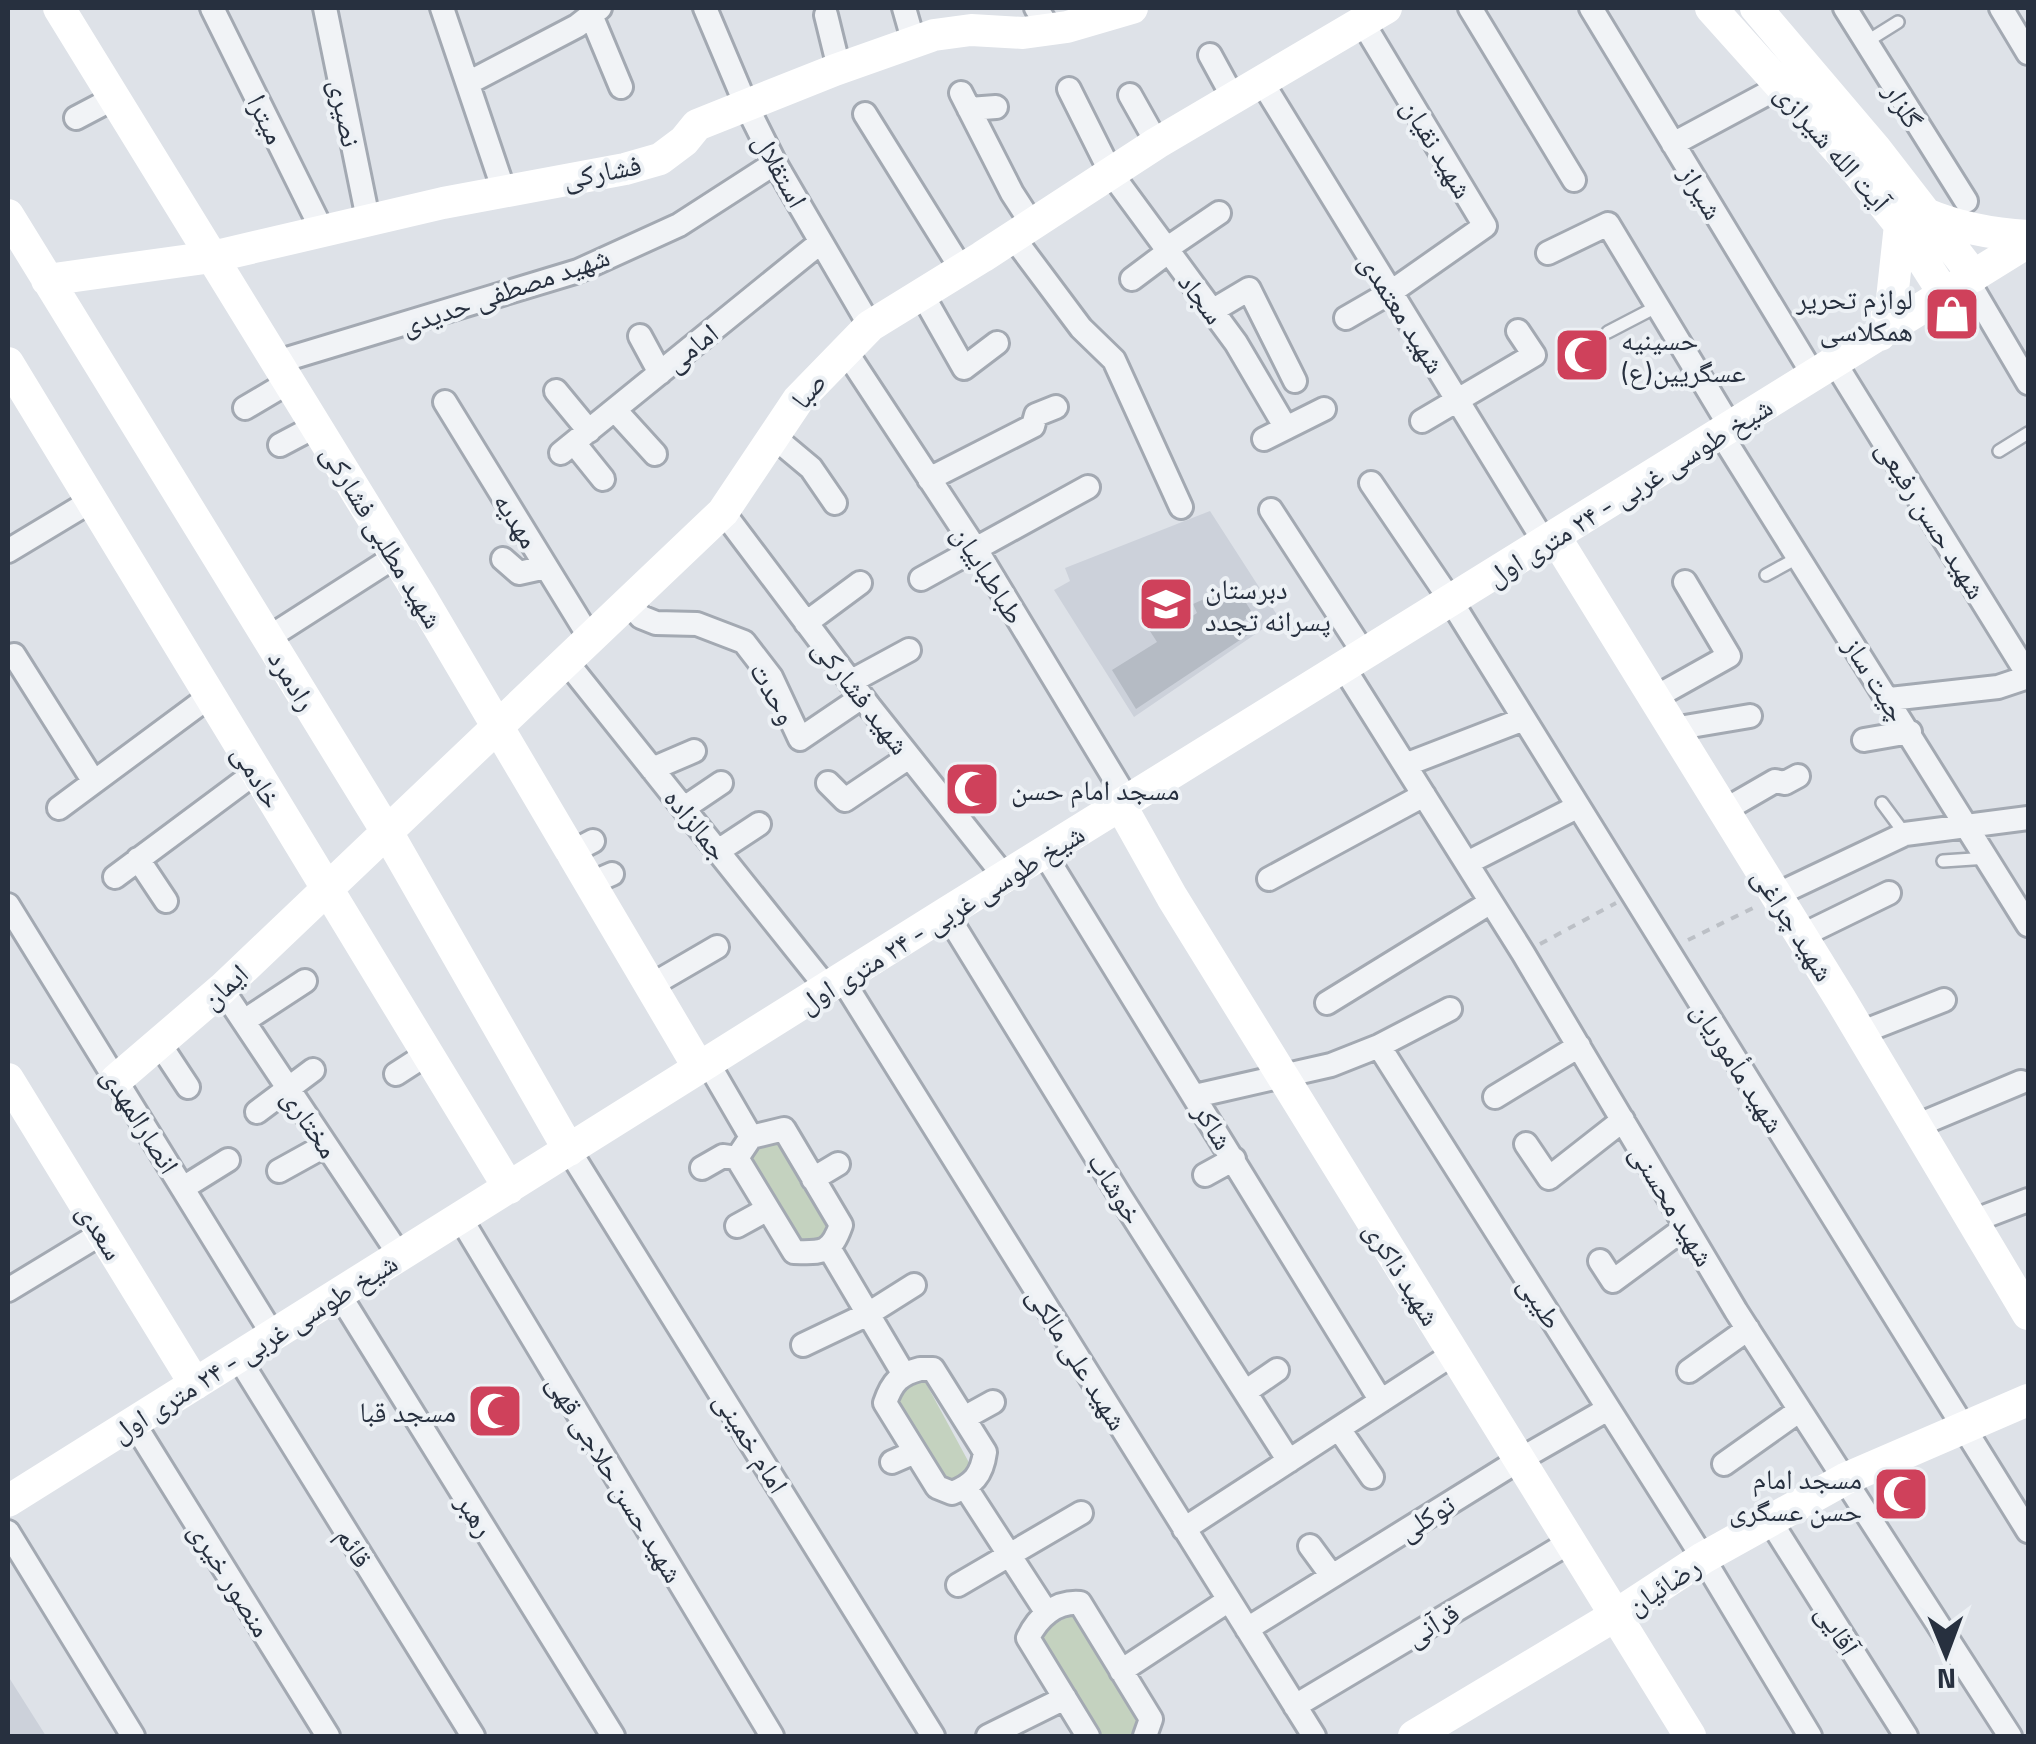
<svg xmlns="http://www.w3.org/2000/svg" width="2036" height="1744" font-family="'Titillium Web','Noto Naskh Arabic',sans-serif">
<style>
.built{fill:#ccd1da}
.green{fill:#c4d2bf}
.building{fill:#b5bbc4}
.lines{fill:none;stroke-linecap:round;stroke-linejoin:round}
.lane-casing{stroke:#a3a9b2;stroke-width:16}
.street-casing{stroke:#a3a9b2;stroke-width:28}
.path{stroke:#bcc0c6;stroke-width:4;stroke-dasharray:8 8;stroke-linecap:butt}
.lane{stroke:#f1f3f6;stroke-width:11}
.street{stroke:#f1f3f6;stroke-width:22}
.secondary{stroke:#fff;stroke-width:32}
.labels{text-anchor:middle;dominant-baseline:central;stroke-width:8;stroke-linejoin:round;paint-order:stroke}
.street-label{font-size:28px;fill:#27303f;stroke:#edf1f5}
.poi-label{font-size:28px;fill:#27303f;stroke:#edf1f5;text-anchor:end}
</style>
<rect width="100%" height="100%" fill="#dee2e8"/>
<path class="built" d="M1210,511l69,107 -145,99 -80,-127 16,-9 -5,-13z
M8,1676l38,60h-38z"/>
<path class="green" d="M777,1141l51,88 -6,11 -23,5 -52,-85c4,-13 17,-17 30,-19z
M922,1376l51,94 -17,13 -10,1 -51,-85 14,-17z
M1075,1612l65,114 -6,10h-34l-61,-102z"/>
<path class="building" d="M1224,590l6,12 11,-7 12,19 -10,7 6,13 -113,75 -24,-39 45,-28 -9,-14 25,-14 7,10 17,-11 -4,-9z"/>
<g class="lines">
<g class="lane-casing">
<path id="lane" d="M1866,42l32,-20
M1608,332l50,-26
M1999,451l29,-18
M1766,575l33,-18
M1882,803l23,31
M1943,861l45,-3"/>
</g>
<g class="street-casing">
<path id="street" d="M212,8l110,222
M325,8l43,211
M442,8l62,183
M705,8l41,97 29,58 95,163
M904,8l10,35
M1036,8l14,21
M1470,8l104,172
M1591,8l223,368
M1845,8l121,193
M2001,8l27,45
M591,15l30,72
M826,15l13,53
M1210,55l24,44
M1262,82l283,461
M468,83l109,-57 23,-18
M1069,89l42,84 125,170 50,85
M961,93l51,100 20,31
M1130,95l27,48
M969,109l27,-2
M865,114l97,156
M76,118l38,-20
M1673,144l108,-58
M1013,237l68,91 33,32 67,147
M1166,249l53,-36
M1548,253l60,-29 123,204
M1132,279l36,-27
M1968,281l60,102
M922,294l42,74 33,-25
M1212,311l37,-22 46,92
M1346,318l45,-26 94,-66 -122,-203
M640,336l20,37
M845,350l132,201 151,250
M277,362l301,-91 101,-46 96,-62
M1835,363l193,312
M556,391l33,40
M445,402l145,236
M245,408l44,-26
M615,410l40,44
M1422,421l112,-66 -16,-24
M1721,434l307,491
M774,437l37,31 24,35
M1264,439l60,-30
M574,443l29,36
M280,445l36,-19
M561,453l260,-211
M929,479l104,-53 3,-11 20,-8
M1371,483l80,118 577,930
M1271,510l94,145
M723,512l146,194 136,171
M8,551l83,-50
M503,559l16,14 27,-6
M921,579l167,-92
M628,602l13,15 15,6 41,1 47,18 27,35 29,62 62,-42
M806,623l54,-40
M268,638l128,-82
M14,655l80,127
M566,661l261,327
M1344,668l179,285 213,358 274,425
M850,682l59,-32
M1654,698l75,-42 -44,-74
M1890,699l108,-12 30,-10
M1673,729l77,-13
M1864,740l46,-8
M1405,765l119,-46
M652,769l42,-18
M828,783l17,17 64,-43
M59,808l151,-112
M684,808l37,-25
M1723,811l52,-30 10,2 13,-7
M718,851l41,-27
M570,853l23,-12
M1044,853l337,548
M138,859l28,42
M1467,863l110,-56
M115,877l141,-105
M1269,879l155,-84
M589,884l23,-10
M1776,895l129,-61 123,-16
M8,905l265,430
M946,913l174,283 169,265
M1801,936l88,-43
M842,979l472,757
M650,986l67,-39
M222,989l178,267
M1327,1003l164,-101
M244,1021l61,-40
M1860,1033l84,-33
M159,1043l29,44
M1379,1046l324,512 107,178
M708,1063l43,74
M396,1074l31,-20
M1195,1096l136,-31 48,-19 71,-37
M1495,1097l84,-51
M257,1112l56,-42
M1916,1126l105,-44
M784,1129l57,96c-10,28 -18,28 -47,27l-57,-94 14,-21z
M1526,1144l23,34 74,-58
M569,1150l364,586
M702,1168l21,-12 14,2
M279,1171l47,-26
M1205,1175l29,-16
M813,1179l25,-15
M183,1188l45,-28
M461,1219l311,517
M1973,1221l55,-21
M737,1226l31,-17
M829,1248l74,125
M1600,1261l13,20 73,-54
M8,1290l94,-57
M339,1294l274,442
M803,1345l65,-31 46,-29
M238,1357l235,379
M920,1369h13l52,83c-3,23 -12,33 -33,41l-15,-6 -52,-84c7,-21 15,-29 35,-34z
M1689,1371l59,-42
M1245,1392l32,-22
M964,1418l29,-16
M133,1422l195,314
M1339,1429l33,48
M892,1462l23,-10
M1724,1464l76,-54
M966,1488l81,125
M1771,1522l135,214
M1184,1529l269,-175
M8,1532l125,204
M1310,1546l22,30
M958,1585l123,-72
M1247,1629l272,-169 89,-51
M1121,1671l108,-71
M1295,1706l275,-164
M988,1736l77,-38
M1088,1736l-60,-98c10,-21 28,-37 52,-35l71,116 -6,17"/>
</g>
<path class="path" d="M1688,940l67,-33
M1540,944l76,-41"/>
<use href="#lane" class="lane"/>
<use href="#street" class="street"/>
<path class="secondary" d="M59,8l362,589 278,471
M1711,8l145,162 44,55 45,70
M1756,8l119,140 99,128
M1926,214c33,14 67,20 102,22
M8,215l379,617 182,318
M47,280l165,-23 231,-54 182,-34 35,-10 24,-18 13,-16 138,-55 99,-35 37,-5 52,3 44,-6 65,-19
M1880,335l12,-36 8,-74
M8,363l501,825
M1555,537l286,463 187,314
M1121,806l51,91 518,839
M8,1079l187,305
M116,1080l106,-91 501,-477 75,-112 72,-74 112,-69 175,-114 229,-135
M8,1501l938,-588 1082,-671
M1414,1736l202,-121 87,-57 142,-79 183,-79"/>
</g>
<defs>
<g id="shop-square" transform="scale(2.875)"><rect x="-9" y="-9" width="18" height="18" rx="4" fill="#cf415b" stroke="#edf1f5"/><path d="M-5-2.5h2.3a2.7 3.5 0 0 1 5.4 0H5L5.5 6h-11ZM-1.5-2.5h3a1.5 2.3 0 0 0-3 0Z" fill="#fff"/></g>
<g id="mosque-square" transform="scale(2.875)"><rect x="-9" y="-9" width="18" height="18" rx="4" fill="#cf415b" stroke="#edf1f5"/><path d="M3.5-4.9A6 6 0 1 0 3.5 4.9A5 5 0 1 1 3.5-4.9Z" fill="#fff"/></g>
<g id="school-square" transform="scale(2.875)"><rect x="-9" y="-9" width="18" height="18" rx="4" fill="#cf415b" stroke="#edf1f5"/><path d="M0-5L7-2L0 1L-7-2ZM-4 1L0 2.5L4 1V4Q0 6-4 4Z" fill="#fff"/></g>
</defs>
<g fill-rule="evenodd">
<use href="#shop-square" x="1952" y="314"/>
<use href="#mosque-square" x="1582" y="355"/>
<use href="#school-square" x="1166" y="604"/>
<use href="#mosque-square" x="972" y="789"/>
<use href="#mosque-square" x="495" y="1411"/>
<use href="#mosque-square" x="1901" y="1494"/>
</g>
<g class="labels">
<g class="street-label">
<text transform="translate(1904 105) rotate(59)">گلزار</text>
<text transform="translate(346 113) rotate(79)">نصیری</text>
<text transform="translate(267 119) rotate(64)">میترا</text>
<text transform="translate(1833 147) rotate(49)">آیت الله شیرازی</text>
<text transform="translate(1438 148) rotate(59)">شهید نقیان</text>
<text transform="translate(781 170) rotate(61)">استقلال</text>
<text transform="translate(602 171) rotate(-11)">فشارکی</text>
<text transform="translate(1702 192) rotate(59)">شیراز</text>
<text transform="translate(505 290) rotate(-19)">شهید مصطفی حدیدی</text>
<text transform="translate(1202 298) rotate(53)">سجاد</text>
<text transform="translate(1403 313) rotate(58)">شهید معتمدی</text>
<text transform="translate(691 347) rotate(-39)">امامی</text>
<text transform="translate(808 390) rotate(-51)">صبا</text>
<text transform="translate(1629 491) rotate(-32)">شیخ طوسی غربی - ۲۴ متری اول</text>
<text transform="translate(1932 519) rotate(58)">شهید حسن رفیعی</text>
<text transform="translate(517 520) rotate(58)">مهدیه</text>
<text transform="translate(383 536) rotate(59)">شهید مطلبی فشارکی</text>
<text transform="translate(989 574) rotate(58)">طباطباییان</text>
<text transform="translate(1876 679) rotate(58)">چیت ساز</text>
<text transform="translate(293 680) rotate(58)">رادمرد</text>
<text transform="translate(774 693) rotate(61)">وحدت</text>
<text transform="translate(862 696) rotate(52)">شهید فشارکی</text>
<text transform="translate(258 776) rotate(59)">خادمی</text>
<text transform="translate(697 824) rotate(51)">جمالزاده</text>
<text transform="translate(941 918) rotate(-32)">شیخ طوسی غربی - ۲۴ متری اول</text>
<text transform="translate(1794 924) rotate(58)">شهید چراغی</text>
<text transform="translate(224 986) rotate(-42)">ایمان</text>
<text transform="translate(1739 1067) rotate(58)">شهید مأموریان</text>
<text transform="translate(141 1120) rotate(58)">انصارالمهدی</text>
<text transform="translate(311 1123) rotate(56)">مختاری</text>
<text transform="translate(1214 1126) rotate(58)">شاکر</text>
<text transform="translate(1116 1188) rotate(58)">خوشاب</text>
<text transform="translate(1673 1205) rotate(59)">شهید محسنی</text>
<text transform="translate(101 1231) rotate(58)">سعدی</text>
<text transform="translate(1403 1273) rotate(58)">شهید ذاکری</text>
<text transform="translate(1541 1302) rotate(58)">طیبی</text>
<text transform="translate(254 1347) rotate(-32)">شیخ طوسی غربی - ۲۴ متری اول</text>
<text transform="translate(1078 1358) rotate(58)">شهید علی مالکی</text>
<text transform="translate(752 1442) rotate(58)">امام خمینی</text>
<text transform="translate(616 1478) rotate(59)">شهید حسن حلاجی قهی</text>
<text transform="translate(476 1515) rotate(58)">رهبر</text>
<text transform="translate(1426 1517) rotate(-32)">توکلی</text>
<text transform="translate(355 1547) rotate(58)">قائم</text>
<text transform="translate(231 1579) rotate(58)">منصور خیری</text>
<text transform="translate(1663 1585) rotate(-33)">رضائیان</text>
<text transform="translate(1432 1624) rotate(-31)">قرآنی</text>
<text transform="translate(1838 1629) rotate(58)">آقایی</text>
</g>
<g class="poi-label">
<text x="1913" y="298">لوازم تحریر<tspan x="1913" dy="32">همکلاسی</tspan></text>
<text x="1621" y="339" text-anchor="start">حسینیه<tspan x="1621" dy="32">عسگریین(ع)</tspan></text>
<text x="1205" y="588" text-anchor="start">دبرستان<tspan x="1205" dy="32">پسرانه تجدد</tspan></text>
<text x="1011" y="789" text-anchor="start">مسجد امام حسن</text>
<text x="456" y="1411">مسجد قبا</text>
<text x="1862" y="1478">مسجد امام<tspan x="1862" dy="32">حسن عسگری</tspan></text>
</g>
</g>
<rect width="2036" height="1744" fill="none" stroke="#27303f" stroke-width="20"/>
<g transform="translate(1946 1654) rotate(179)" stroke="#edf1f5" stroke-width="8" paint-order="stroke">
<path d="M0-8L18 38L0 25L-18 38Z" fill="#27303f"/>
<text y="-15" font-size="28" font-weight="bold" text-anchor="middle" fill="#27303f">N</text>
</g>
</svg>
